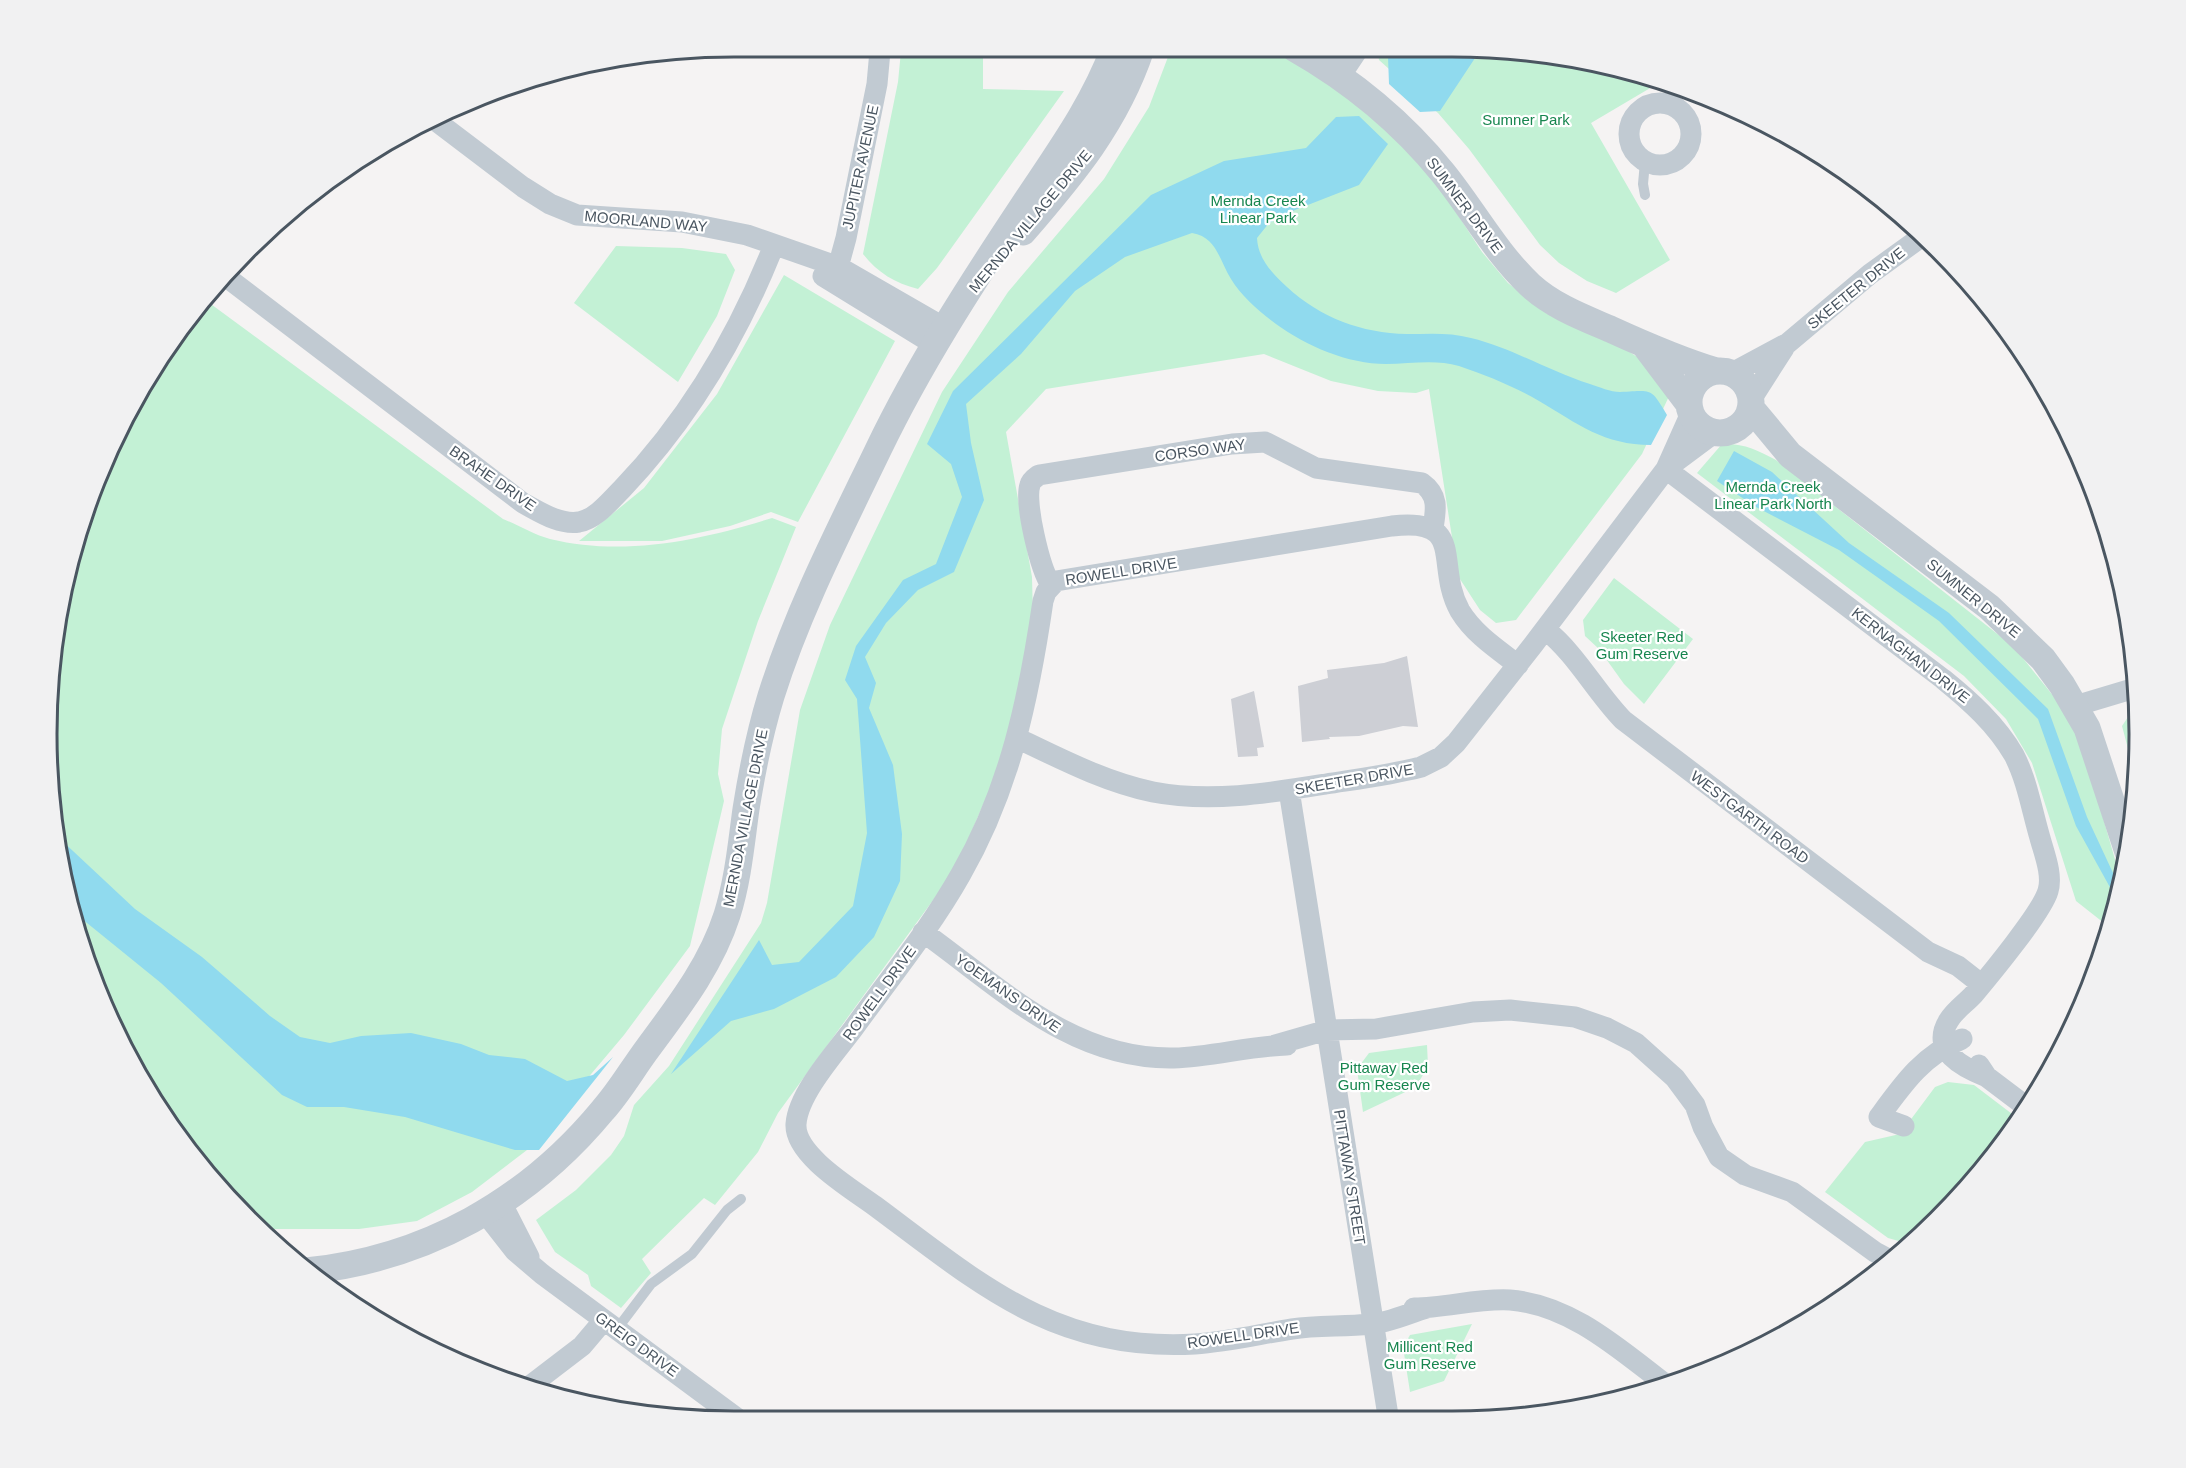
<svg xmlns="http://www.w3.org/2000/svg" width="2186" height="1468" font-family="Helvetica,sans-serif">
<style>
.green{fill:#c3f1d5}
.water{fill:#90daee}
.building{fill:#cdcfd5}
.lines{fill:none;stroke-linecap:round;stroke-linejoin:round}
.service{stroke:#c1cad2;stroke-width:10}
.minor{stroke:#c1cad2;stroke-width:21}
.tertiary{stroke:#c1cad2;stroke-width:27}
.labels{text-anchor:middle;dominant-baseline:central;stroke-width:4.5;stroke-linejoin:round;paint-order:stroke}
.park-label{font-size:15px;fill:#17864f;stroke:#fff}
.street-label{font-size:15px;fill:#4a5661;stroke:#fff}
.rim{fill:none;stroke:#4a5661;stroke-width:3}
</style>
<rect width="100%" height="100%" fill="#f5f3f3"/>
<path class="green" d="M1377,47h75l134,13 71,24 -66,39 79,137 -54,33 -29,-12 -28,-18 -19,-18 -71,-96 -31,-36 -59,-53z
M1271,48l73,41 62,59 33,38 43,66 26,31 38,30 74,33 22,14 29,32 -29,62 -126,166 -20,3 -16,-13 -22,-34 -29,-187 -13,4 -38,-2 -47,-10 -67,-27 -218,35 -40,43 26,145 1,40 -28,137 -50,116 -177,243 -20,39 -43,53 -11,-7 -62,61 9,14 -30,35 -30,-22 -3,-11 -33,-23 -19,-32 40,-30 35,-35 13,-19 10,-31 35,-39 92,-143 6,-20 33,-193 30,-85 112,-233 66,-100 96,-113 45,-72 22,-58z
M983,50v39l81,2 -127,177 -19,21c-23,-6 -40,-16 -55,-35l35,-172 3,-31z
M616,246l66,2 44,6 9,16 -18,46 -39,66 -104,-79z
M784,275l111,66 -97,181 -27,-10 -41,14 -68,15h-83l65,-53 73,-94z
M204,299l299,220c15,6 31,16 47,20 74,18 152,1 222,-21l24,9 -38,94 -36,108 -4,45 6,27 -34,145 -66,89 -97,115 -55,42 -55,29 -58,8h-101l-10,-9 -110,-143 -55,-122 -23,-87 -12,-179 22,-133 29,-85 90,-156z
M1722,444c21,-1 36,6 54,16l238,187 49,61 20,40 33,115 9,11 -16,53 -33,-26 -44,-138 -26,-44 -42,-43 -267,-203z
M1614,578l79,61 -49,65 -20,-20 -25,-35 -14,-13 -2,-16z
M2137,711l2,23 -4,41 -13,-49 8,-12z
M1427,1045l1,21 -12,21 -53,25 -6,-43 12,-16z
M1948,1082l26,3 46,35 -82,100 -29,24 -21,-6 -63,-46 40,-50 35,-8 35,-47z
M1472,1324l-28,57 -34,11 -7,-45 7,-12z"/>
<path class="water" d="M1394,47l87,2 -41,62 -20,1 -31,-28 -1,-27z
M1359,116l29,28 -29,41 -64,25 -26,13 -12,15c1,21 15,35 30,49 34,31 74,46 120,47 21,0 43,-2 64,4 41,10 78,33 119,46 9,3 21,8 30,8 32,-1 30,-6 47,23l-16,30c-47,0 -73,-21 -112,-44 -24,-14 -53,-26 -80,-35 -24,-7 -49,-2 -73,-2 -38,0 -80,-18 -110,-40 -16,-12 -35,-28 -45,-45 -12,-19 -14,-42 -39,-46l-67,24 -50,34 -54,63 -55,50 5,39 13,57 -30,72 -36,18 -32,33 -21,34 11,26 -7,25 24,57 9,69 -2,47 -26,56 -38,40 -62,32 -43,12 -60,53 88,-134 13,25 27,-3 54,-56 14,-73 -10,-134 -12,-19 11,-34 47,-66 33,-16 26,-67 -11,-33 -24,-20 26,-53 198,-196 73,-34 82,-13 30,-31z
M1734,451l38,21 77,71 100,70 99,96 39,108 33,71 -3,12 -41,-74 -38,-107 -99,-98 -100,-71 -83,-43 -39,-26z
M58,837l77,72 67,48 68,59 30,21 30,6 31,-7 50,-3 50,11 28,11 36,4 42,22 26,-6 20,-18 -74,93h-24l-110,-33 -61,-10h-37l-25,-12 -121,-112 -90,-73 -11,-42z"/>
<path class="building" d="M1407,656l11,71 -15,-1 -44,10 -30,1 1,2 -28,3 -4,-56 30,-8 -1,-8 57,-7z
M1254,691l10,56 -7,1 1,8 -20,1 -7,-58z"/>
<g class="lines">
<path class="service" d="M1645,195l-2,-11 2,-22
M617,1329l34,-45 41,-30 35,-44 14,-11"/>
<path class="minor" d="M1629 134a31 31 0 1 1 62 0a31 31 0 1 1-62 0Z
M436,121l87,66 27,17 27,11 105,7 65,13 92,32 106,61
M225,276l298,227c17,9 36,22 56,19 17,-3 31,-21 43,-33 68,-71 116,-153 152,-244
M823,276l112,69
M834,282l12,-44 31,-154 3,-33
M1732,373l56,-30 82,-69 54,-39
M1752,398l32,-50
M1667,468l47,-35
M1666,469l277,210c27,22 53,45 71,76 13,25 18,56 26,83 4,15 13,37 8,53 -6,21 -58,84 -74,103 -8,9 -19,16 -25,26 -20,31 15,48 38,57
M1051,585c-11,-16 -27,-83 -21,-100 1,-5 5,-7 9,-10l193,-31 33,-2 51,26 106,15c17,12 14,27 11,45
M1545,629c32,26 50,62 78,91l305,232 30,14 23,18
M2075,706l60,-18
M1017,738c44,21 88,44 136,54 57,11 117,1 173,-8 32,-5 64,-9 95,-17l20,-10 15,-14 77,-98 133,-176 25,-56
M1289,790l100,632
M923,932c78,56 149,128 251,126 38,-1 75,-12 113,-13
M1275,1045l52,-15 49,-1 97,-17 37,-2 65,7 32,11 29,15 39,35 20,27 8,22 16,30 26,18 47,17 83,60 15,8
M1979,1065l8,12 41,31
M1904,1126l-25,-9c24,-33 44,-62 83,-78
M502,1204l27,53
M486,1214l29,37 27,23 200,148
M1414,1308c32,0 64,-10 96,-8 61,5 109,49 155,84
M1427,1308c-18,5 -38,15 -57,16 -26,3 -52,1 -78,5 -32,5 -64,13 -97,15 -140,8 -215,-60 -320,-138 -23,-17 -81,-51 -79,-82 2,-30 39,-71 57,-95 36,-50 77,-100 108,-155 49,-85 68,-177 82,-273l3,-9 10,-11 336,-55c76,-9 42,39 68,85 14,23 37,38 58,54
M531,1385l51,-39 22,-26"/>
<path class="tertiary" d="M1294,48c58,33 107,73 149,125 30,37 52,79 87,112 23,21 52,32 80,44 35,16 69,31 106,42
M1338,74l18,-27
M1023,232c50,-58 93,-109 118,-183
M1646,347l43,57
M1689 402a31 31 0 1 1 62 0a31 31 0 1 1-62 0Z
M1751,408l39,47 199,152 54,52 19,26 25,43 41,124
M306,1271c119,-12 221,-69 297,-161 17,-19 30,-42 45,-62 31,-42 63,-83 79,-133 11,-35 14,-70 19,-106 6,-38 14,-77 25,-113 27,-86 69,-167 108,-248 40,-83 91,-162 142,-239 34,-52 71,-101 93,-160"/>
</g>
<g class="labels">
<g class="park-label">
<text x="1526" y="119">Sumner Park</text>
<text x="1258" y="200">Mernda Creek<tspan x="1258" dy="17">Linear Park</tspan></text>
<text x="1773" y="486">Mernda Creek<tspan x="1773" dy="17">Linear Park North</tspan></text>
<text x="1642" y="636">Skeeter Red<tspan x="1642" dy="17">Gum Reserve</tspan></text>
<text x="1384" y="1067">Pittaway Red<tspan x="1384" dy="17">Gum Reserve</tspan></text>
<text x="1430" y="1346">Millicent Red<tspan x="1430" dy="17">Gum Reserve</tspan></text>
</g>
<g class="street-label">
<text transform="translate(860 167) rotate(-78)">JUPITER AVENUE</text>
<text transform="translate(1465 205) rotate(53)">SUMNER DRIVE</text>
<text transform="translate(646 221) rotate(5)">MOORLAND WAY</text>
<text transform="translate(1030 221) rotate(-50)">MERNDA VILLAGE DRIVE</text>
<text transform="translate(1856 288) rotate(-39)">SKEETER DRIVE</text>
<text transform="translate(1200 450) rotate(-8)">CORSO WAY</text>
<text transform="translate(493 478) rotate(35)">BRAHE DRIVE</text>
<text transform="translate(1121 571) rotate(-9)">ROWELL DRIVE</text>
<text transform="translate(1974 598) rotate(39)">SUMNER DRIVE</text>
<text transform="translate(1911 655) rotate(38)">KERNAGHAN DRIVE</text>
<text transform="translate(1354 779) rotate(-10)">SKEETER DRIVE</text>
<text transform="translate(1750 817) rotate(37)">WESTGARTH ROAD</text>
<text transform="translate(745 818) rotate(-79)">MERNDA VILLAGE DRIVE</text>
<text transform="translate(879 993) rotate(-54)">ROWELL DRIVE</text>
<text transform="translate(1008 993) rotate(35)">YOEMANS DRIVE</text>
<text transform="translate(1350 1177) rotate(81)">PITTAWAY STREET</text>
<text transform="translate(1243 1335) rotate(-8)">ROWELL DRIVE</text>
<text transform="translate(637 1344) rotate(36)">GREIG DRIVE</text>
</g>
</g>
<path d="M0 0H2186V1468H0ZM734 57H1452A677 677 0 0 1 2129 734V734A677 677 0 0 1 1452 1411H734A677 677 0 0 1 57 734V734A677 677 0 0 1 734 57Z" fill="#f1f1f2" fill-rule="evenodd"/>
<path class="rim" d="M734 57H1452A677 677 0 0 1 2129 734V734A677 677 0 0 1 1452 1411H734A677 677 0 0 1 57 734V734A677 677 0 0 1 734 57Z"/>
</svg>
